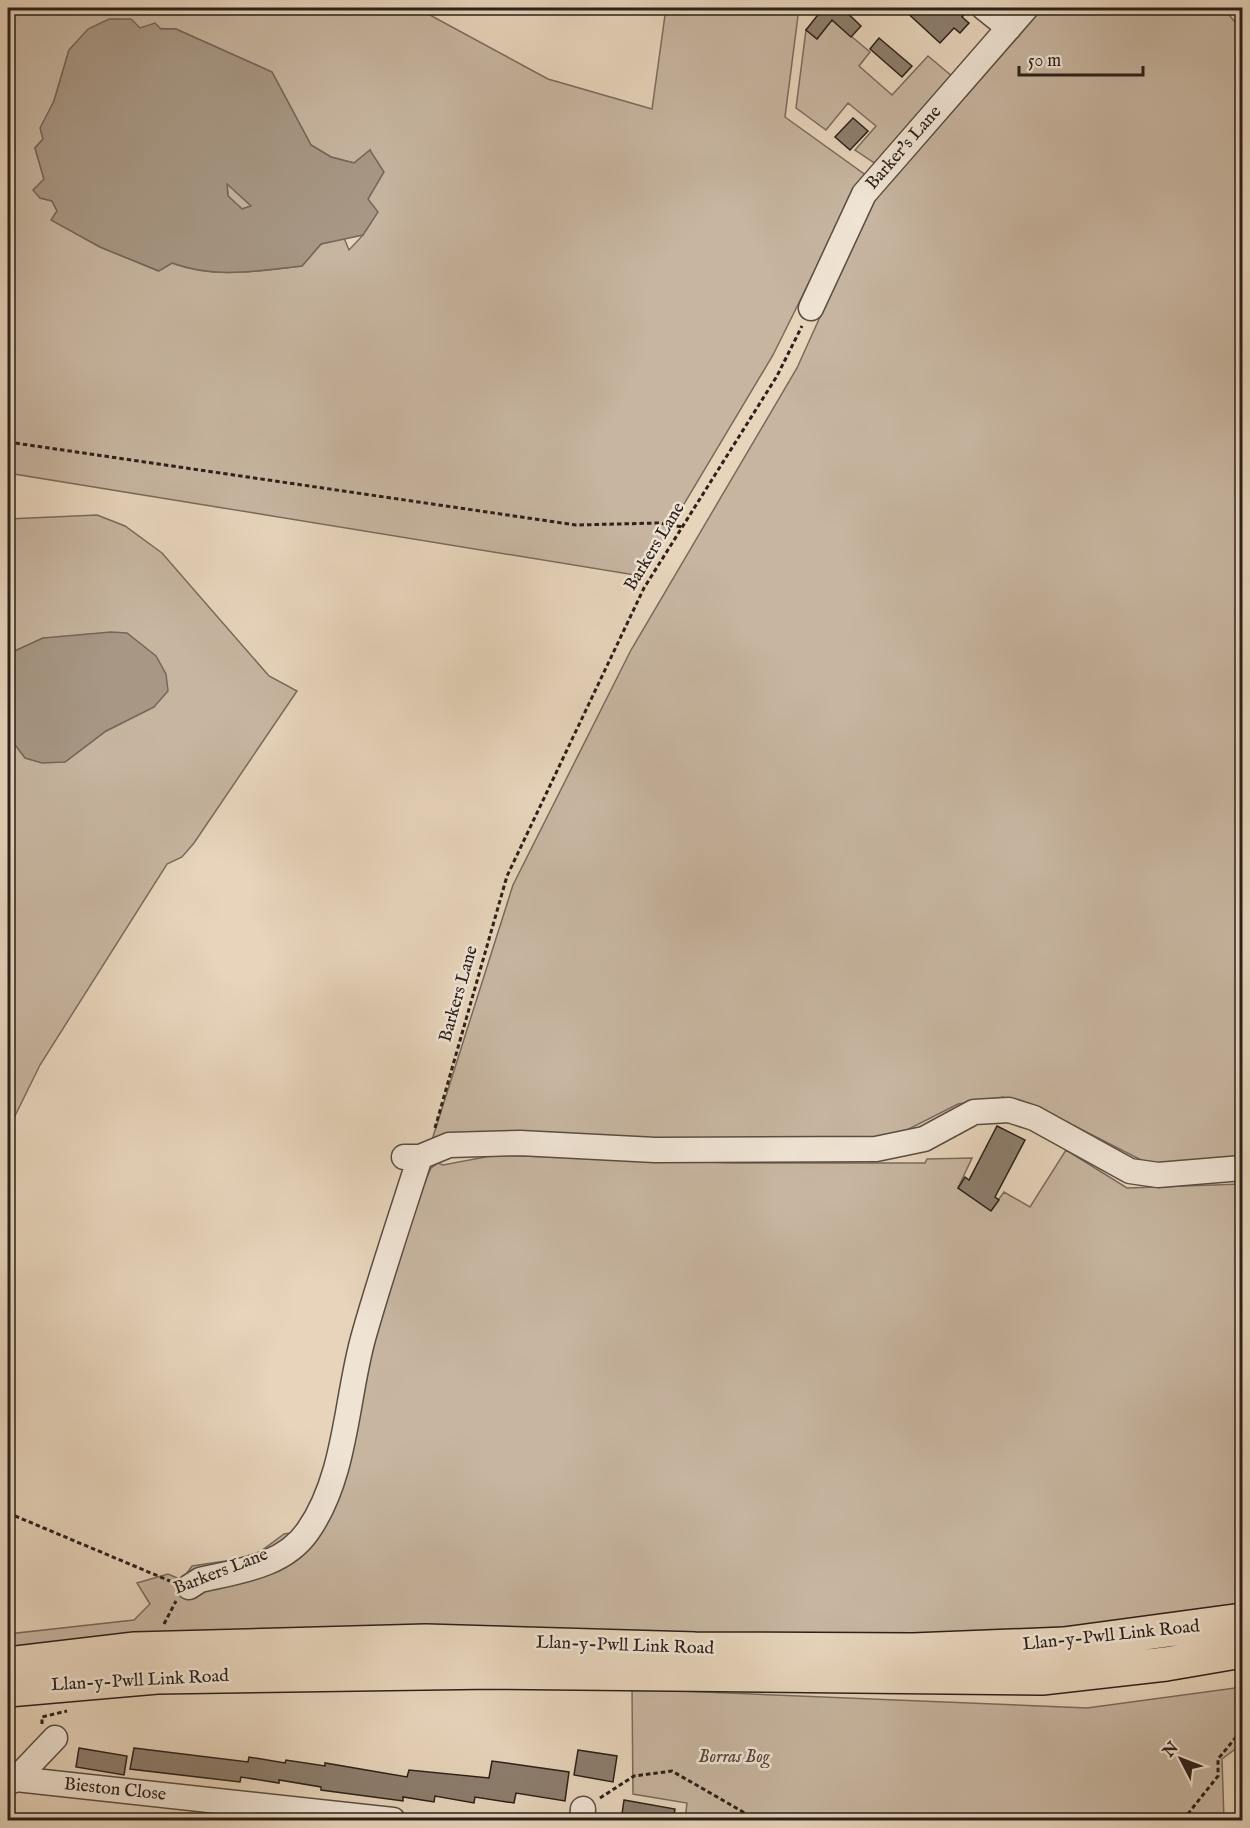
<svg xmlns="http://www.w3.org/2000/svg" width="1250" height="1828" font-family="'IM FELL English',serif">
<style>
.green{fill:#c7b5a0;stroke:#796a5d;stroke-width:1.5;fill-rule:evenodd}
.water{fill:#a79784;stroke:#75675a;stroke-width:1.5;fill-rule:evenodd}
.building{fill:#8d7e6e;stroke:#2b201a;stroke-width:1.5}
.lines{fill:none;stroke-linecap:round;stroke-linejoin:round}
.minor-casing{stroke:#5a4d42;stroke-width:27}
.highway-casing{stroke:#2b201a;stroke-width:36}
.path{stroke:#2b201a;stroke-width:3;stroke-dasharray:4.5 3;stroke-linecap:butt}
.minor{stroke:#efe3d3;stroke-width:24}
.highway{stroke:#e7d4bb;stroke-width:33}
.labels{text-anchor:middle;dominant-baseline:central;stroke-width:5;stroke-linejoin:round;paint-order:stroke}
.street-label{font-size:18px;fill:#2b201a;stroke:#efe3d3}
.park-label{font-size:18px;font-style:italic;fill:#52453c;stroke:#efe3d3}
</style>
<rect width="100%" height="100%" fill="#e7d4bb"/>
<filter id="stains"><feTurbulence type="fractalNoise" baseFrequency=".00333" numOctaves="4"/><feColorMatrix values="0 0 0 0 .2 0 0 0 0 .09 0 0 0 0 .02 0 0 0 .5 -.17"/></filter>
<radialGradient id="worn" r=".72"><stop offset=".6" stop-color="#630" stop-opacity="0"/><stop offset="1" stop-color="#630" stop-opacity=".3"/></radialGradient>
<path class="green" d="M8,8h409l131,71 104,30 14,-101h133l-14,109 82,59 -24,38 -70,141 -132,221 -633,-103zM140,28l36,1 96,43 39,73 20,12 23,6 16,-13 -7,85 -14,15 -5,-12 -23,6 -19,22c-45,5 -87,13 -130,-3l-14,8 -58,-24 -48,-27 5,-9 -5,-10 -12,-3 4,-19 -9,-31 8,-9 -2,-11 13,-27 15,-51z
M1043,8h180l19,22v1131l-95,2 -92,-47 -52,-19 -45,7 -63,32 -86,6 -184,-3 -159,-7 -34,8 81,-255 118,-235 166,-282 74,-164z
M832,20l38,32 -11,14 33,29 36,-39 25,21 -71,87 -9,-2 -18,-12 21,-24 -28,-23 -22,27 -30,-22 10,-78 11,9z
M227,183l25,23 -10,3 -14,-13z
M97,515l28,11 37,27 107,123 28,15 -103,152 -12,14 -15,7 -127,201 -32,65v-404l4,15 53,21 41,-31 48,-24 -111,-69 -35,16v-135z
M1066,1150l61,38 115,-4v423l-221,31 -1013,16v-20l126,-14 16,-16 -13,-21 31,-9 14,6 10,-14 61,-9 31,-23 27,-4 110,-339 10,-23 7,-5 5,2 53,-10 238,8h191l2,-4 45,-1 -14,30 33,22 13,-18 26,15z
M1242,1687v57l-20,15 2,61h-539l2,-17 -54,-9 -1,-105 455,19z"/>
<path class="water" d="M109,19h22l9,9 15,-5 6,6h15l96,43 39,73 20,12 23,6 16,-13 14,22 -16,27 10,13 -15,23 -42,9 -19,22c-46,5 -86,13 -130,-3l-13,8 -59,-24 -49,-27 6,-9 -5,-10 -12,-3 -7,-8 11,-11 -9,-31 8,-9 -3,-11 14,-27 15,-51 19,-21zM227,184l24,22 -9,3 -14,-13z
M111,632l16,1 29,23 10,18 2,17 -14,16 -48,24 -41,31 -23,1 -17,-5 -13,-17 -4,-15v-72l35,-16z"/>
<path class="building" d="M817,8h25l19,18 -10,11 -19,-17 -15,19 -11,-9 15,-19z
M902,8h68l-8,9 7,6 -9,10 -6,-5 -14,15z
M879,38l33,28 -10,11 -32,-28z
M853,118l15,13 -18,19 -15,-13z
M997,1126l28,14 -30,57 4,3 -8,11 -33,-23 7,-11 4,3z
M79,1748l48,8 -3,19 -48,-8z
M134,1748l114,14 1,-5 36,6 1,-3 39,6v-3l82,14 2,-7 80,8 3,-17 77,11 -4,29 -49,-8 -2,10 -39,-6 -1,6 -39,-7 -1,6 -31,-5v4l-82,-11v-3l-42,-7v3l-38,-6 -1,5 -110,-13z
M578,1750l39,6 -4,26 -39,-7z
M624,1800l51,9 -2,12h-52z"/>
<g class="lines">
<g class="minor-casing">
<path id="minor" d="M984,8l25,20
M811,308l53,-114 162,-186
M404,1157h16l29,-12 71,-2 135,7 221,-1 48,-10 50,-27 35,-2 25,8 96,53 28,4 84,-7
M189,1587l11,-7c39,-9 84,-14 108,-49 39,-56 38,-134 56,-196 17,-60 37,-119 56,-178
M16,1779l377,41
M8,1783l8,-4 39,-41
M582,1820l1,-11"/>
</g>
<g class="highway-casing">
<path id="highway" d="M8,1664l127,-15 291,-8 269,8 218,1 151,-6 178,-24
M8,1690l149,-13 336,-5 549,6 124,-14 76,-13"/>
</g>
<path class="path" d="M8,442l568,83 83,-2 23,4
M435,1128l72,-252 137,-288 133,-212 25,-50
M8,1513l162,68
M164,1624l12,-23
M42,1724v-7l25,-6
M600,1798l34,-22 38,-5 85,49
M1183,1820l35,-44v-17l24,-29"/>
<use href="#minor" class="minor"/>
<use href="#highway" class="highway"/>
</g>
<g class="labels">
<g class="street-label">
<text transform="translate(904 148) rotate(-49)">Barker's Lane</text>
<text transform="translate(655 547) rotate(-59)">Barkers Lane</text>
<text transform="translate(459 994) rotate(-74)">Barkers Lane</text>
<text transform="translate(221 1572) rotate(-21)">Barkers Lane</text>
<text transform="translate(1111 1636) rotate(-6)">Llan-y-Pwll Link Road</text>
<text transform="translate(625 1646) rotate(2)">Llan-y-Pwll Link Road</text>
<text transform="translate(140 1681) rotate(-3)">Llan-y-Pwll Link Road</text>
<text transform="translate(115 1790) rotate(6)">Bieston Close</text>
</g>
<g class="park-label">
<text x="734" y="1757">Borras Bog</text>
</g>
</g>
<rect width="1250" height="1828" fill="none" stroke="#e7d4bb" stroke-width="30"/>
<rect x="9" y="9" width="1232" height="1810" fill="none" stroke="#2b201a" stroke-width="3"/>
<rect x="15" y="15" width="1220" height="1798" fill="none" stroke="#2b201a" stroke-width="1.5"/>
<g transform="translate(1181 1759) rotate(312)" stroke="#efe3d3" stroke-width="4.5" paint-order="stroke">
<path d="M0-4.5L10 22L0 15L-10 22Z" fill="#2b201a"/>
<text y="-9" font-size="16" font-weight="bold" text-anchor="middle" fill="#2b201a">N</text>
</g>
<path d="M1019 66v9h124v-9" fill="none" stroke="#2b201a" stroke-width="3"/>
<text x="1028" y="66" font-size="18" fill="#2b201a" stroke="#efe3d3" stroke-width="4.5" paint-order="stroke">50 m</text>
<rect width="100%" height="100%" filter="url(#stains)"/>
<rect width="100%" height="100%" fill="url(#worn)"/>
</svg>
